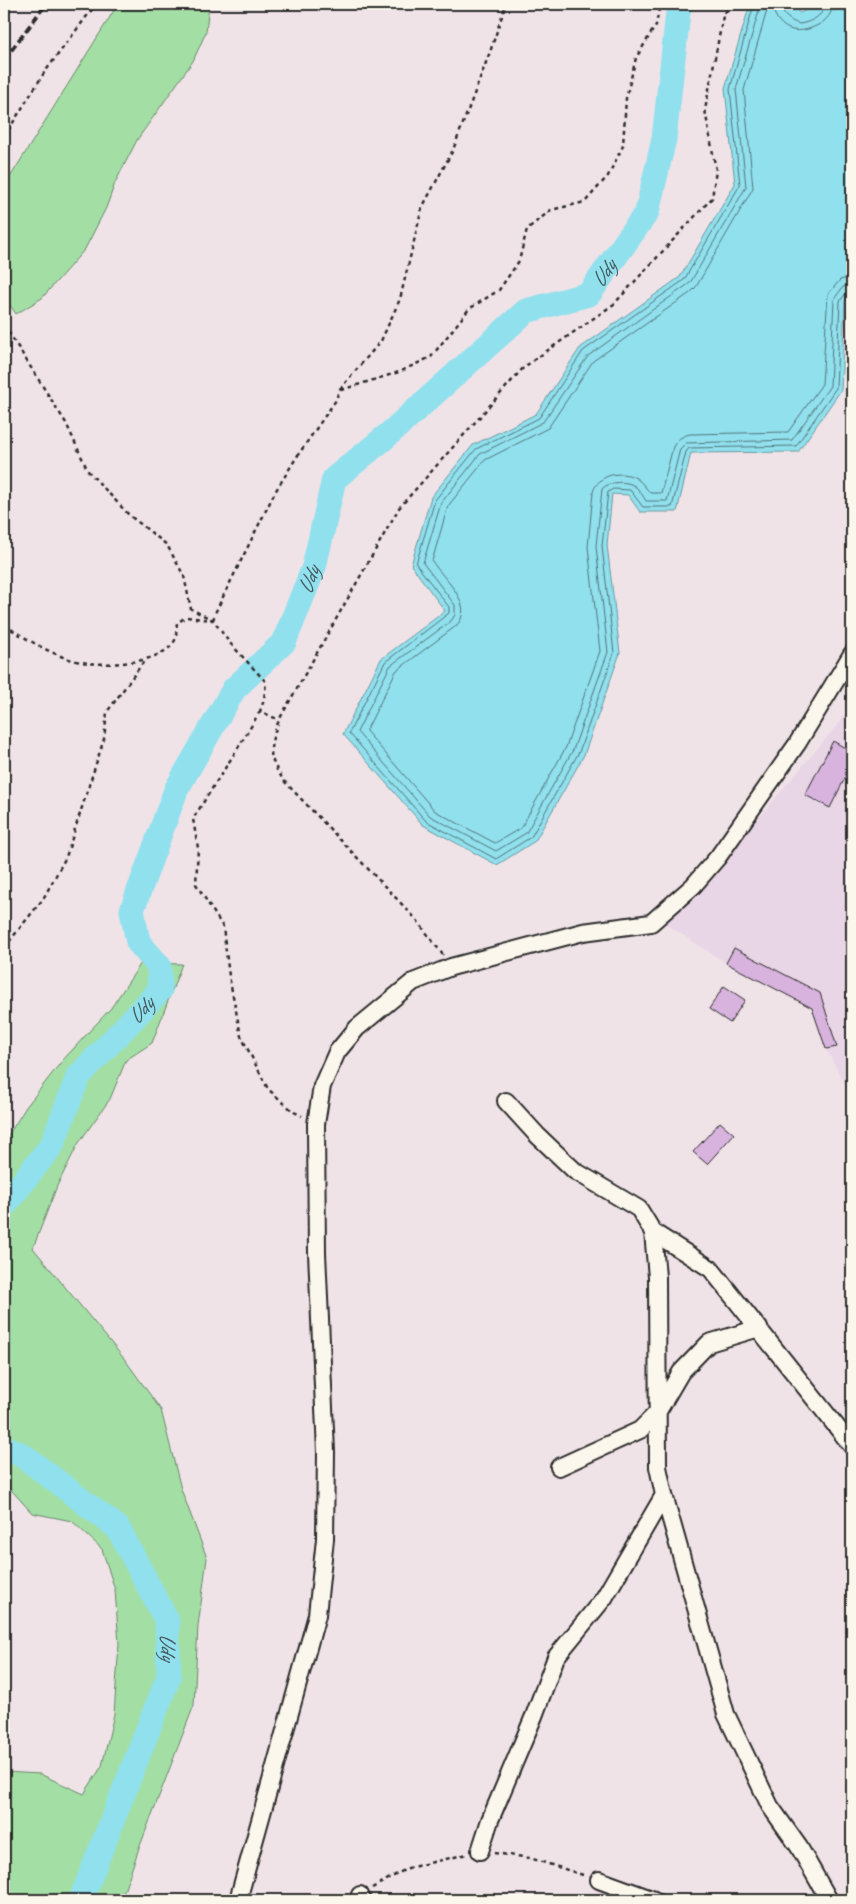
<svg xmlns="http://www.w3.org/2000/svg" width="856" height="1904" font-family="Caveat,sans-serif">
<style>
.built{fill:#e8d5e5}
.green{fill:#a3dfa5;stroke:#678568}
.water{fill:#90e0ed;stroke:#68989f}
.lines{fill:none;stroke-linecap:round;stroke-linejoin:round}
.shore{stroke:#537379;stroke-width:1}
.river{stroke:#90e0ed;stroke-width:25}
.building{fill:#d7b3dd;stroke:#2b2b2b}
.minor-casing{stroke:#2b2b2b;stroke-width:20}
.path{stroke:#2b2b2b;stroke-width:2.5;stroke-dasharray:4 4;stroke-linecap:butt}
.minor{stroke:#fbf7ec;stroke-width:16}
.rail{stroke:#2b2b2b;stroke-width:4;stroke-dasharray:8 4;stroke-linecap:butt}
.labels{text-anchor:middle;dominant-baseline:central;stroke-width:4;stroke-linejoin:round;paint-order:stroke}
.water-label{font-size:22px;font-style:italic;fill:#44585c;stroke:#fbf7ec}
</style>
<rect width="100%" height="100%" fill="#f0e3e8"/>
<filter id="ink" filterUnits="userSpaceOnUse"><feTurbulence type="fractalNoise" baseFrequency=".02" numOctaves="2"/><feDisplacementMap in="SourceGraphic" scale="10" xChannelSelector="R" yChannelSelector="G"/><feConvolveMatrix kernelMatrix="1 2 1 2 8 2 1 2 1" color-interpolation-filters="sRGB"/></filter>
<g filter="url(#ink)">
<path class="built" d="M852,702v395l-26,-48 -14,-41 -86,-45 -60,-39 27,-28 145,-172z"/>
<path class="green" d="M118,4h91l-3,28 -13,29 -56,79 -22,43 -9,25 -21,41 -43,49 -26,16 -12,-18v-109z
M141,963l41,1 -30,79 -26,17 -16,39 -32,45 -21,42 -24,62 93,113 35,49 20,79 26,69 -9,68 -4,79 -56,146 -17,49h-117v-128l36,2 44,20 18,-28 12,-52 5,-70 -4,-54 -13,-41 -30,-28 -40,-8 -28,-31v-340l22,-35 36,-46 49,-53z"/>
<path class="water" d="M750,4h39l11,9 18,-9h34v290l-7,7 -4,89 -43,62 -107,1 -14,59h-37l-12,-17 -16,-1 -5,51 13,108 -36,102 -49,86 -38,24 -74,-40 -80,-91 38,-75 64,-48 -34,-46 20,-68 42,-52 63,-31 44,-66 100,-71 55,-93 -10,-96z"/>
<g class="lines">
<path class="shore" d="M754,4l-24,85 10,96 -56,95 -101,71 -44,67 -63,31 -41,51 -19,64 33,43v6l-64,49 -36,71 77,88 70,38 35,-22 48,-85 35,-99 -12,-107 6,-54 5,-3 17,1 13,17h29l14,-55 3,-4 107,-2 40,-58 4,-87 7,-9 5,-1
M761,4l-25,85 10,98 -56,96 -102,73 -45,66 -63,32 -39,49 -18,60 32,42v10l-4,6 -61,45 -33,66 73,84 66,35 30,-18 47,-83 35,-98 -12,-106 6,-57c7,-8 26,-9 34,-2 4,4 7,9 10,14h21l13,-52 6,-6 106,-3 38,-54 4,-87 9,-12 9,-3
M780,4c1,10 10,18 20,20 11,-2 24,-8 25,-20
M833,4c-1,10 -6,16 -15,21 -21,11 -39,6 -46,-18h-4l-24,83 9,98 -57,99 -6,6 -97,68 -45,67 -63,32 -37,46 -16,55c11,18 45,44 24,65l-60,45 -30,60 69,80 60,32 26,-15 45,-81 34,-96 -12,-104 5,-55c5,-18 28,-22 43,-14 6,4 10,10 14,15h11l12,-46c4,-8 10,-12 18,-13l97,-2 34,-48 6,-90 12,-14 12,-3"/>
<g class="river">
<path id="s1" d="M4,1206l48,-61 26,-68 82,-87 -1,-24 -21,-24 -6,-32 44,-120 58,-101 50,-47 30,-75 20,-88 54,-44 138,-124 63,-17 58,-82 17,-73 15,-135"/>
<path id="s2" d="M4,1447l18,8 96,73 49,93 2,55 -88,224"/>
</g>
</g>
<path class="building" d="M833,741l19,11v12l-22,44 -25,-13z
M734,948l86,45 17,54 -11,2 -14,-41 -86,-45z
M724,986l21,14 -15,23 -21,-14z
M720,1122l14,12 -27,30 -14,-12z"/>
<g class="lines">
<g class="minor-casing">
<path id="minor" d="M506,1101l31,34 38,36 64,38 14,23 4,45 1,190 6,28 62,219 44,92 29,41 30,53
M653,1232l58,37 141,177
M559,1467l81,-37 17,-17 24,-41 28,-29 50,-15
M480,1851l10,-31 44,-104 22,-59 48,-59 60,-103
M599,1880l55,20
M360,1895l2,5
M238,1900l79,-285 8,-76 1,-87 -9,-199 -1,-129 6,-38 15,-34 20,-24 56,-46 38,-15 132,-35 68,-9 42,-37 25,-29 79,-113 55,-90"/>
</g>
<path class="path" d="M4,137l40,-64 52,-69
M4,325l62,98 22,48 41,44 38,30 17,31 7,33 22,11 16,22 37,40 -2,18 -4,11 19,9
M341,390l58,-18 32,-15 38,-48 30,-19 20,-29 8,-32 24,-19 34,-8 23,-26 15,-30 3,-48 10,-40 20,-33 4,-21
M213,620l3,-9 59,-119 23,-37 38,-55 3,-10 42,-49 19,-42 22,-91 31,-58 37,-98 16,-48
M4,625c22,13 42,27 68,35 24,7 87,6 102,-18 3,-4 2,-13 3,-19l9,-6 26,3
M260,711c-21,37 -45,72 -67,108l5,29 -2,36 27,43 6,49 12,60 27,53 26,23 8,4
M4,948l39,-49 23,-42 38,-118 3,-27 38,-52
M443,955l-27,-36 -132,-138c-17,-26 -16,-31 -5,-61l120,-212 125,-141 90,-63 98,-106 4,-28 -11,-60 18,-94 8,-12
M494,1853l36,5 56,18
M372,1888l36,-20 59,-14"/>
<use href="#minor" class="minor"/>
<path class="rail" d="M4,60l42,-56"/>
</g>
</g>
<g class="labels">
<g class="water-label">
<text stroke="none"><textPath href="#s1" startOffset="1188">Udy</textPath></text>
<text stroke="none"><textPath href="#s1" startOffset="738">Udy</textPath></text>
<text stroke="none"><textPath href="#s1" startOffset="242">Udy</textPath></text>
<text stroke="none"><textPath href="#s2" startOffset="271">Udy</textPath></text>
</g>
</g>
<rect width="856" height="1904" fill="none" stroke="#fbf7ec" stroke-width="20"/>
<rect x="10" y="10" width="836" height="1884" fill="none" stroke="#2b2b2b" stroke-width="2" filter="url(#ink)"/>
</svg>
